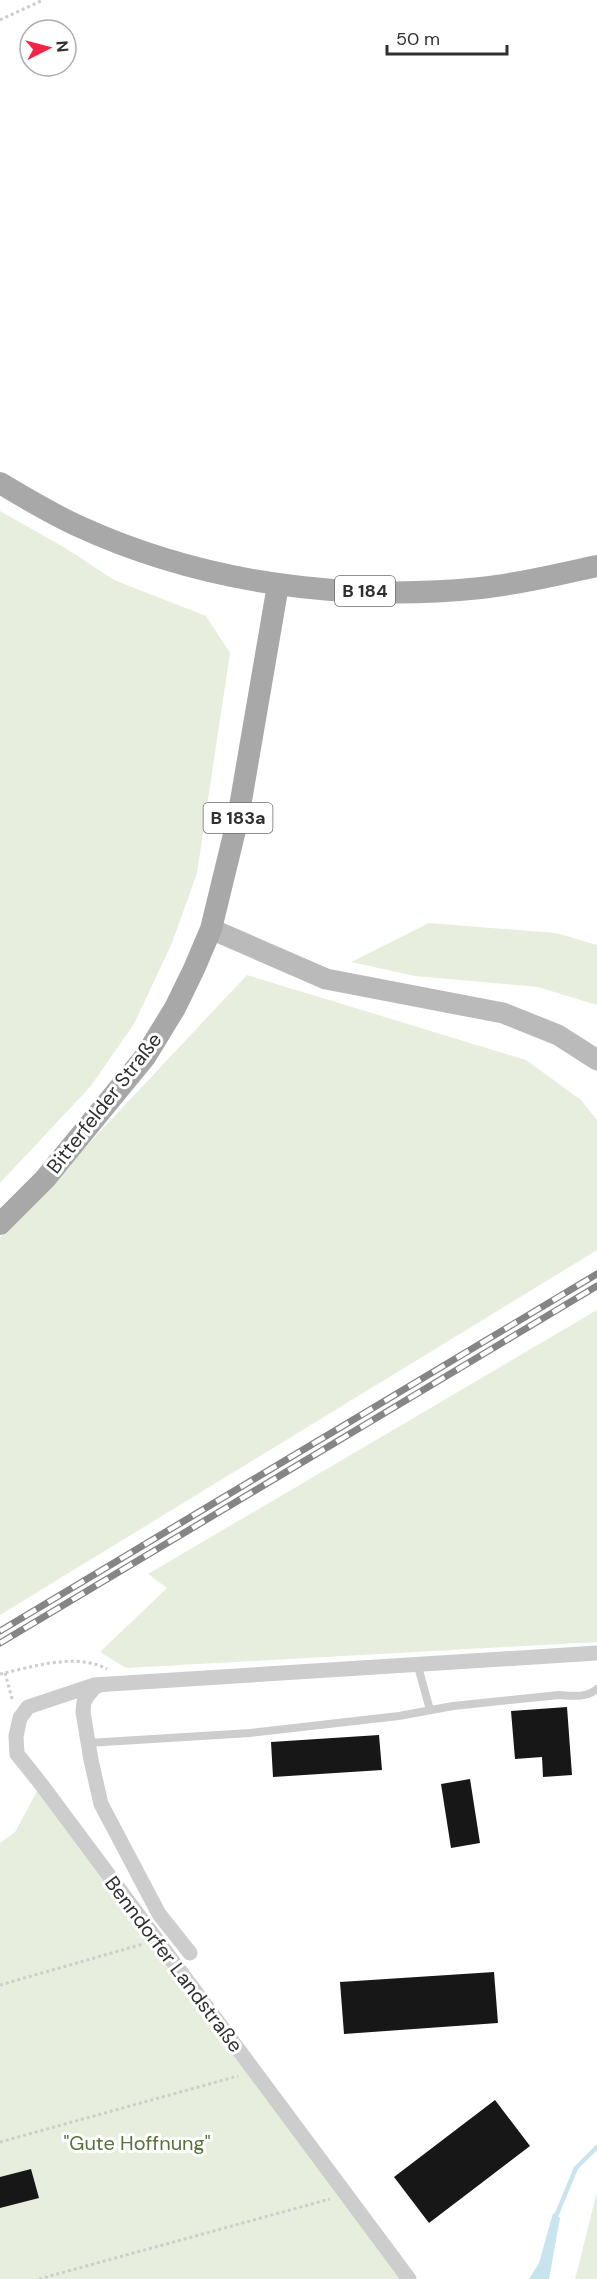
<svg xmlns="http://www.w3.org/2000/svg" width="597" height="2279" font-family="'DM Sans',sans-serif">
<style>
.green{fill:#e8eedd}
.water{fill:#c7e4ef}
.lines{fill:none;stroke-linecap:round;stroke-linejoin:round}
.stream{stroke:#c7e4ef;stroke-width:4.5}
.building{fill:#171717}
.path{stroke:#cdcdcd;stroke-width:3;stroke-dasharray:3 3;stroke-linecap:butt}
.lane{stroke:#cdcdcd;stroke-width:8}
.street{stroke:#cdcdcd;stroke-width:15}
.secondary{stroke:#bababa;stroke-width:21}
.primary{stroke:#a8a8a8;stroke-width:22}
.rail-casing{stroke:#858585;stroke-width:7}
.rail{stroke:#fff;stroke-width:4.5;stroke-dasharray:14;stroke-linecap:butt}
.labels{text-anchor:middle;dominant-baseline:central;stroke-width:6;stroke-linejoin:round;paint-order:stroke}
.shield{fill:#fff;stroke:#6e6e6e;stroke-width:1.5}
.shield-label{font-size:18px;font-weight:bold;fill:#303030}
.street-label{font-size:20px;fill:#303030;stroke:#fff}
.park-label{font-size:20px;fill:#587039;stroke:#fff}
</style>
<rect width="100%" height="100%" fill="#fff"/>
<path class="green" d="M0,511l67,38 47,31 92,36 24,37 -33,220 -25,70 -38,81 -44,63 -90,96z
M429,923l127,10 41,12v60l-59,-18 -123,-11 -64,-14z
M247,975l279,85 55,40 16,20v130l-597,365v-377z
M597,1310v332l-471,26 -26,-16 67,-64 -19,-14z
M41,1784l366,495h-407v-436l15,-11z
M597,2192v87h-22z"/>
<path class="water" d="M553,2213l7,5 -11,61h-20l10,-16z"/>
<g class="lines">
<path class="stream" d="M556,2216l20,-48 21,-21"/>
</g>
<path class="building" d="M567,1707l5,68 -29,2 -1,-20 -27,2 -4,-48z
M379,1735l3,35 -109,7 -2,-35z
M470,1779l10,64 -29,5 -10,-64z
M494,1972l4,51 -154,11 -4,-52z
M495,2100l35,46 -101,77 -35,-46z
M31,2169l8,29 -39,10v-31z"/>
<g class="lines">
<path class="path" d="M0,20l43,-20
M5,1673l8,29
M0,1674c33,-7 75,-22 107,-5
M0,1985l143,-41
M0,2142l238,-66
M39,2279l291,-80"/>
<path class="lane" d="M417,1663l13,47
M88,1743l162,-10 149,-17 54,-10 106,-11c13,1 28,3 38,-6"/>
<path class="street" d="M101,1685l-6,2 -7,8 -4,7 -1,10 8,48 10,44 58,110 31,39
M409,2279l-368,-495 -24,-30 -1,-18 4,-18 8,-11 66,-22 503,-32"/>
<path class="secondary" d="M211,929l115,50 177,34 55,22 39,25"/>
<path class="primary" d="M0,483c25,15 50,30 76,42 125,58 268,77 405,63 39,-4 78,-14 116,-22
M0,1224l45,-45 100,-122 30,-49 19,-39 17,-40 27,-111 40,-233"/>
<g class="rail-casing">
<path id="rail" d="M0,1631l597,-357
M0,1643l597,-357"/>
</g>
<use href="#rail" class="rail"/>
</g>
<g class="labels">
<g class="shield">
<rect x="335" y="576" width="60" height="30" rx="4.5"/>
<rect x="203.5" y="803" width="69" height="30" rx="4.5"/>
</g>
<g class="shield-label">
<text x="365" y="591">B 184</text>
<text x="238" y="818">B 183a</text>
</g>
<g class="street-label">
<text transform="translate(104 1103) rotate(-52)">Bitterfelder Straße</text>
<text transform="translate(174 1964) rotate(53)">Benndorfer Landstraße</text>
</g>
<g class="park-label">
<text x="137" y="2143">"Gute Hoffnung"</text>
</g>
</g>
<g transform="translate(48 48) rotate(84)"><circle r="28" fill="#ffffff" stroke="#acacac" stroke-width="1.5"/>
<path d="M0-4.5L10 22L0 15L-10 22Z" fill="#f52447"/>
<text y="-9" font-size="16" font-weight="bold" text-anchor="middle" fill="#303030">N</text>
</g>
<path d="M387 45v9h120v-9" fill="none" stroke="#303030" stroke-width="3"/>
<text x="396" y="45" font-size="18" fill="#303030" stroke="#ffffff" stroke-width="4.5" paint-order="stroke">50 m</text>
</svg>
